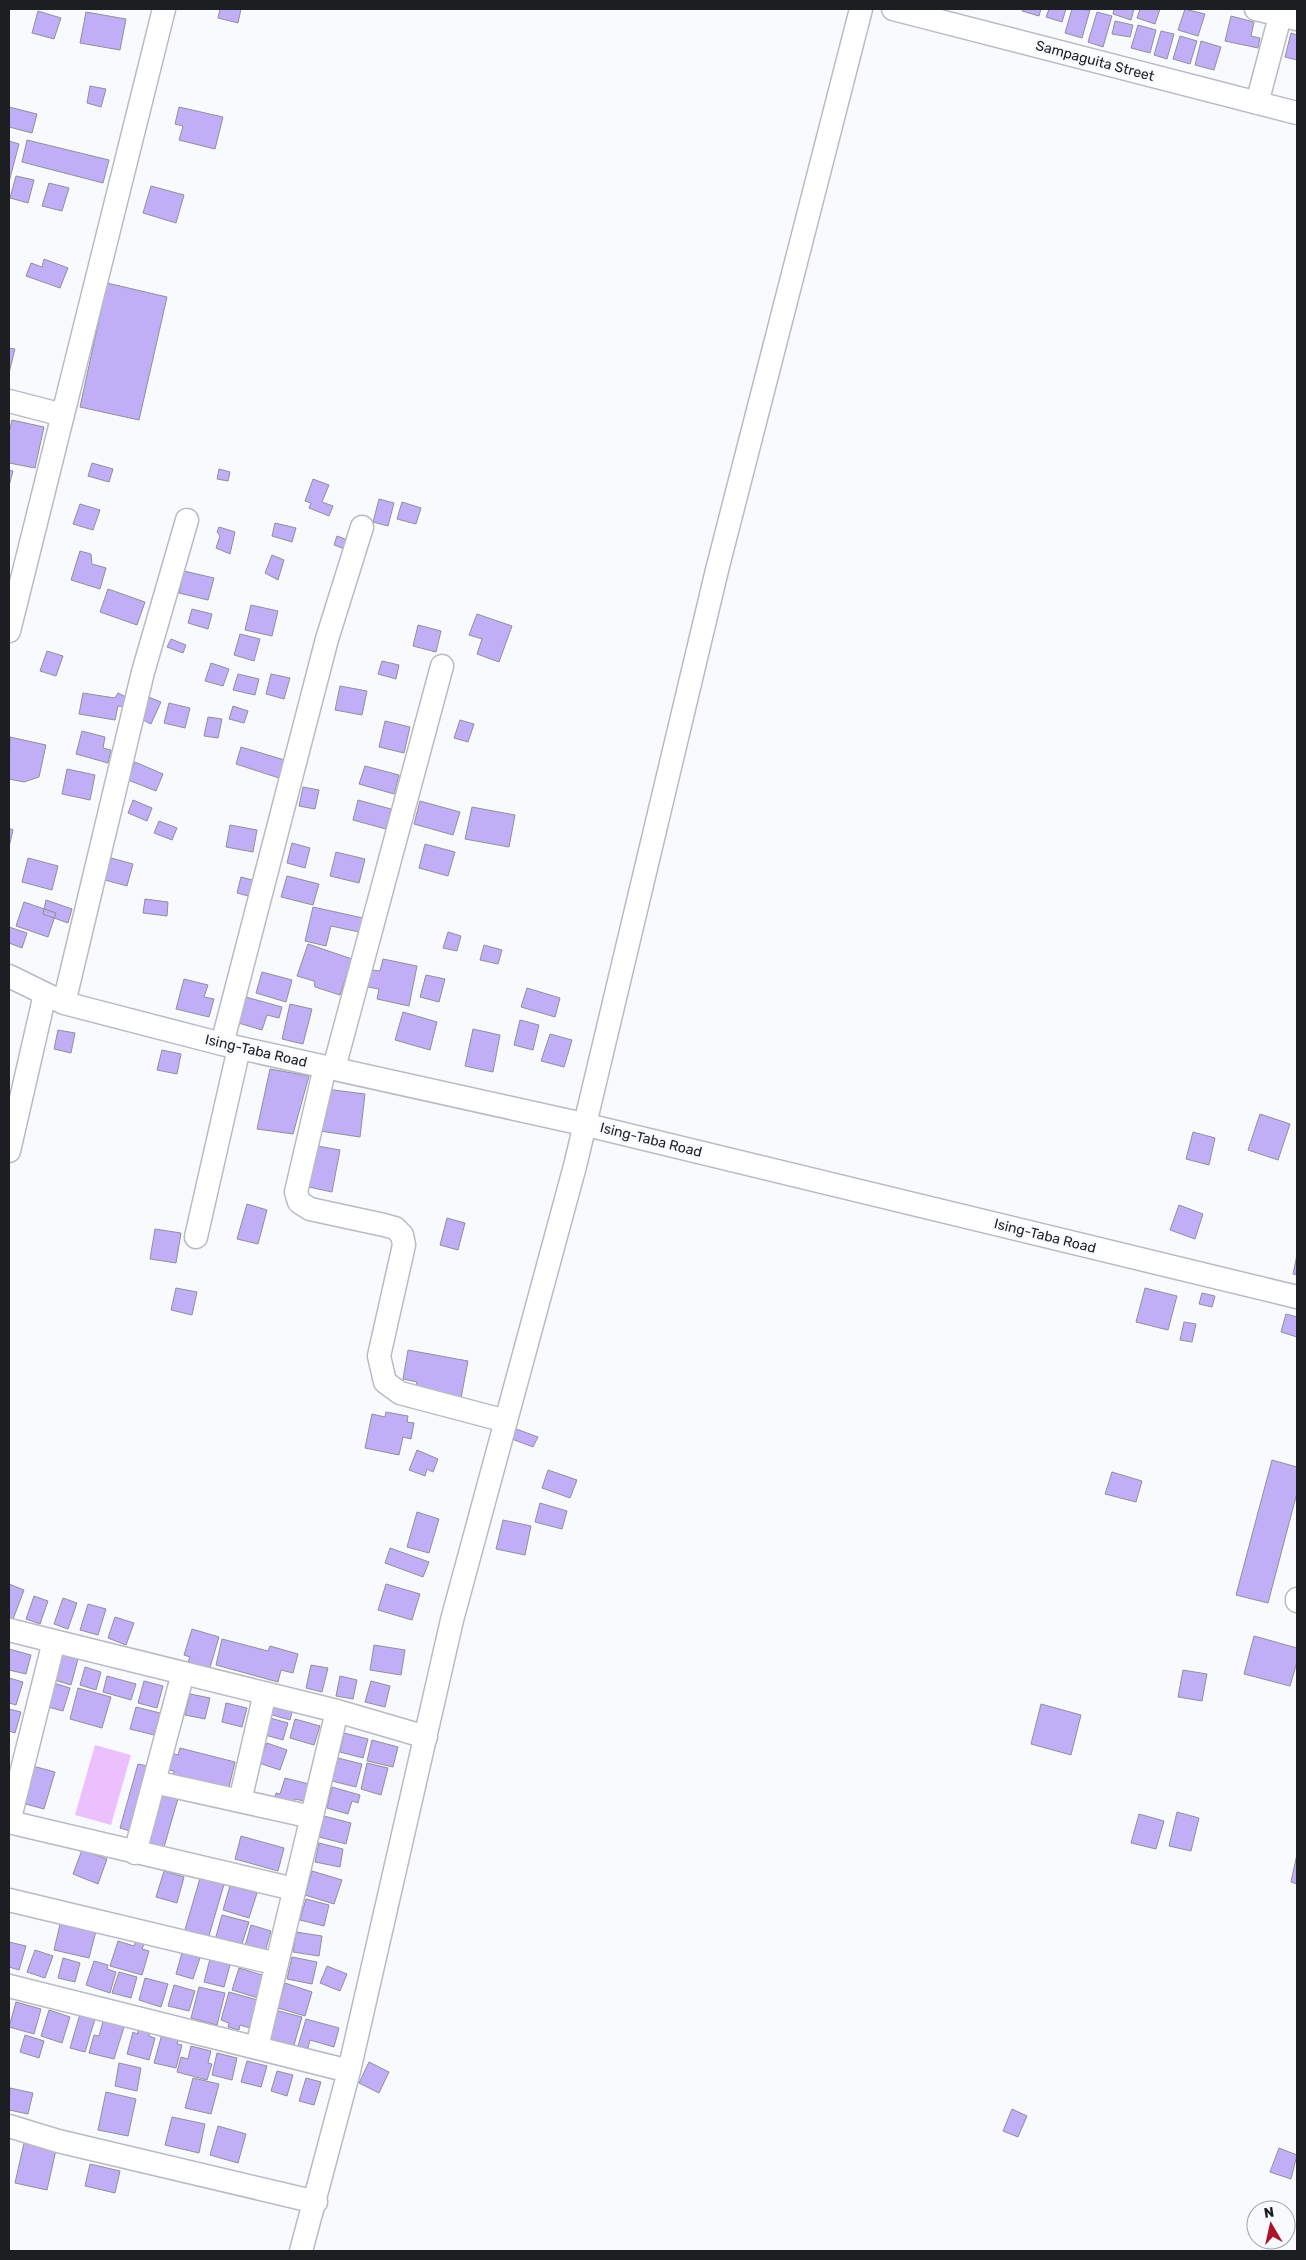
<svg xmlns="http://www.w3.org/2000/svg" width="1306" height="2260" font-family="Rubik,sans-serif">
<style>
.green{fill:#ecc0fc}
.building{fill:#c0aef7;stroke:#919098}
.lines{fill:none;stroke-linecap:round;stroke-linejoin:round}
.minor-casing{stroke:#b8bbc3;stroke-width:25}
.minor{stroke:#fff;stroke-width:22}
.labels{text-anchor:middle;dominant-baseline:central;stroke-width:5;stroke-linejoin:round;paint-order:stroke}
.street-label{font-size:14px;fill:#1d1e21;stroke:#f9fafe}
</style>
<rect width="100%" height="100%" fill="#f9fafe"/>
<path class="green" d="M95,1745l36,10 -20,70 -36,-10z"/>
<path class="building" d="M220,9h21l-3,14 -20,-5z
M1023,9h18l-2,7 -17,-5z
M1049,9h17l-4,13 -16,-5z
M1072,9l18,1 -8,28 -17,-5z
M1114,9h20l-3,11 -18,-6z
M1140,9h20l-5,15 -18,-6z
M1185,9l20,5 -7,22 -20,-6z
M38,11l23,7 -7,21 -22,-6z
M86,12l40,7 -6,31 -40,-7z
M1097,12l15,4 -9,31 -15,-5z
M1231,16l23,6 -3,14 9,2 -2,10 -33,-7z
M1115,21l18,4 -3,12 -18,-3z
M1138,25l18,5 -6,23 -19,-5z
M1161,31l13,3 -7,25 -13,-4z
M1291,33l6,2v25l-12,-3z
M1180,36l17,5 -7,23 -17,-5z
M1201,41l20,6 -7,23 -19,-5z
M90,86l16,3 -5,18 -14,-4z
M9,107l28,7 -5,19 -23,-6z
M179,107l44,10 -8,32 -36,-9 4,-14 -8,-2z
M27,140l82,20 -6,23 -81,-21z
M9,141l10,3 -10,38z
M16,176l18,4 -6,23 -18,-5z
M49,183l20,5 -7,23 -20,-5z
M151,186l33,9 -8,28 -33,-10z
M44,259l24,9 -8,20 -34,-12 5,-13 11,4z
M107,283l60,14 -28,123 -59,-13z
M9,348l6,1 -6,24z
M12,420l32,7 -9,41 -26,-5v-30z
M92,463l21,6 -4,13 -21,-6z
M219,469l11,3 -2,9 -11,-2z
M9,470l4,1 -4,15z
M313,479l16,6 -7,17 11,4 -4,10 -20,-8 2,-5 -6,-2z
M379,499l15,4 -6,23 -15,-4z
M402,502l19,6 -5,16 -19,-5z
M80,504l20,6 -7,20 -20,-6z
M275,523l21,5 -4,14 -20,-6z
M219,527l16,5 -5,22 -14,-6 4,-12 -3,-4z
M337,536l13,5 -3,9 -13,-5z
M80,551l11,3 1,10 14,4 -6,21 -29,-9z
M272,555l12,5 -6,20 -13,-7z
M184,571l30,7 -6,22 -29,-7z
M108,589l37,13 -8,23 -37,-13z
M251,605l27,6 -6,25 -27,-6z
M192,609l20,5 -4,15 -20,-6z
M477,614l35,12 -13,36 -22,-8 5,-15 -13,-4z
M418,625l23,6 -5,21 -23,-6z
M240,634l20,5 -6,22 -20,-6z
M171,639l15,6 -3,8 -16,-6z
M47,651l16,5 -7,20 -16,-5z
M382,661l17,4 -3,14 -18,-5z
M211,663l18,6 -6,17 -18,-5z
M238,674l21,5 -4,16 -22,-5z
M271,674l19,4 -6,21 -18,-5z
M340,686l27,5 -5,24 -27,-5z
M83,693l32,5 3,-5 12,6 -2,8 -10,-1 -3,14 -36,-6z
M146,696l15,6 -10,22 -14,-7z
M169,703l21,5 -5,20 -21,-5z
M233,706l15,5 -4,12 -15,-4z
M208,717l14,2 -4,19 -14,-2z
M460,720l14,4 -6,18 -14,-4z
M385,721l25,6 -6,26 -25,-6z
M82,731l23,6 -2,11 8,2 -3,13 -32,-9z
M10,737l36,8 -7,32 -15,5 -15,-3z
M241,747l47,14 -6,18 -46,-15z
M135,762l28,12 -7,17 -28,-11z
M365,766l34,9 -5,19 -35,-10z
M67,769l28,6 -5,25 -28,-6z
M303,787l16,3 -4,19 -16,-3z
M133,800l19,8 -5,13 -19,-8z
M358,800l33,9 -5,20 -33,-9z
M420,801l40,11 -7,23 -39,-11z
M472,807l43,8 -6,32 -44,-8z
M159,821l18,7 -5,12 -18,-7z
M230,825l27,5 -4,22 -27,-5z
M9,828l4,2 -4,17z
M292,843l18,5 -5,20 -18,-5z
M425,844l30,8 -7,24 -29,-8z
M336,852l29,7 -6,24 -29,-7z
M28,858l30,8 -6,24 -30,-8z
M111,858l22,6 -6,22 -22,-6z
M287,876l32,8 -6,21 -32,-8z
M241,877l19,5 -4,16 -19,-5z
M145,899l23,3 -1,14 -24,-3z
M46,900l26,9 -4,14 -25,-9z
M24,902l32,11 -8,24 -32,-11z
M313,907l50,11 -4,14 -28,-6 -5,20 -21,-5z
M9,927l18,6 -5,15 -13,-5z
M448,932l13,4 -4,15 -14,-3z
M308,944l44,15 -12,36 -25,-8 -1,-6 -17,-5z
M484,945l18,5 -4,14 -18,-4z
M383,959l34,7 -8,40 -32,-7 2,-10 -11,-2 4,-17 8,1z
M262,972l30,8 -6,22 -30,-9z
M426,975l19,4 -6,23 -19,-5z
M184,979l24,6 -4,12 10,2 -5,18 -33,-8z
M527,988l33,10 -5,19 -34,-10z
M242,996l40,11 -3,11 -12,-3 -5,15 -27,-8z
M290,1004l22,5 -9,35 -21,-5z
M403,1012l34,10 -7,28 -35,-10z
M520,1020l19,5 -6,25 -19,-5z
M473,1029l27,6 -7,37 -28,-6z
M58,1030l17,3 -4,20 -17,-4z
M550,1034l22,6 -8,27 -23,-6z
M162,1050l19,4 -4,20 -20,-4z
M270,1069l39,7 -16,58 -36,-5z
M326,1089l39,5 -5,43 -40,-6z
M1260,1114l30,10 -12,36 -30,-10z
M1193,1132l22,6 -6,27 -23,-6z
M312,1145l28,5 -8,42 -28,-6z
M247,1204l20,6 -9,34 -21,-5z
M1179,1205l24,9 -8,25 -25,-9z
M447,1218l18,5 -7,27 -18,-5z
M155,1229l26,4 -5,30 -26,-4z
M1297,1255v20l-4,-1z
M176,1288l21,4 -5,23 -21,-5z
M1145,1288l32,8 -9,34 -32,-8z
M1202,1293l13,3 -3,11 -13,-3z
M1286,1314l11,3v20l-16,-5z
M1184,1322l12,2 -4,18 -12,-2z
M408,1350l60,11 -7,37 -46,-8 2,-8 -14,-3z
M386,1412l22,4 -1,6 7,1 -3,16 -8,-2 -4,18 -34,-7 7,-34 13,3z
M508,1426l30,11 -5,10 -29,-11z
M417,1450l21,9 -5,13 -6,-3 -2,7 -16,-6z
M1272,1460l25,7v26l-29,110 -32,-8z
M548,1470l29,10 -7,18 -28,-10z
M1112,1472l30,9 -6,21 -31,-8z
M540,1503l27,8 -5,18 -27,-7z
M417,1512l22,7 -10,34 -22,-6z
M503,1520l28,6 -6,29 -29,-6z
M390,1548l39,14 -6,15 -38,-14z
M9,1584l15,6 -12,32 -3,-2z
M386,1584l34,10 -8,26 -34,-10z
M34,1596l14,5 -8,23 -14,-5z
M63,1598l14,5 -9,26 -14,-5z
M88,1604l18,5 -8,26 -18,-5z
M115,1617l19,6 -8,22 -18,-7z
M192,1629l27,8 -10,34 -22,-6 3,-8 -6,-2z
M1254,1636l43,12v14l-7,24 -46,-12z
M222,1639l46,12 2,-5 28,8 -5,19 -12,-3 -3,12 -62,-17z
M374,1645l31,5 -4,25 -31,-5z
M9,1649l22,6 -5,19 -17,-4z
M55,1653l23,6 -7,26 -23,-7z
M311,1665l17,3 -6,24 -16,-4z
M85,1667l16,5 -5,18 -16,-5z
M1183,1670l24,4 -5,27 -24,-4z
M107,1676l29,8 -5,16 -28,-8z
M340,1676l17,4 -4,19 -17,-3z
M9,1678l14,4 -7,23 -7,-2z
M144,1681l19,5 -6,22 -19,-5z
M371,1681l19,5 -5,21 -20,-5z
M50,1682l20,6 -7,23 -19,-5z
M78,1688l33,9 -9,31 -32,-9z
M190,1694l20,4 -5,21 -20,-4z
M269,1701l24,7 -3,12 -25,-7z
M226,1703l21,5 -5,19 -20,-5z
M1041,1704l40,11 -10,40 -40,-11z
M136,1707l24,6 -6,22 -24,-6z
M9,1709l12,3 -6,21 -6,-2z
M263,1716l25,7 -5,17 -25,-7z
M295,1719l25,7 -6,19 -24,-7z
M344,1733l24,6 -5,19 -23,-6z
M372,1740l26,7 -5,20 -26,-6z
M267,1743l20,7 -7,20 -21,-7z
M180,1748l55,14 -7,29 -55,-13 1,-7 -14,-3 4,-17 14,4z
M338,1758l24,6 -6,23 -24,-6z
M367,1763l21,5 -7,27 -20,-6z
M138,1764l10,2 -18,65 -10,-3z
M29,1765l26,7 -11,37 -26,-7z
M285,1778l24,6 -5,17 -9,-2 -3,11 -19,-5 3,-12 4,1z
M332,1787l28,8 -2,8 -6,-2 -4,13 -21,-6z
M159,1789l20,6 -15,52 -20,-5z
M1177,1812l22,6 -8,33 -22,-5z
M1139,1814l25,7 -8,28 -25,-6z
M324,1816l27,7 -5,21 -27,-7z
M241,1836l43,12 -6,23 -43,-12z
M319,1843l24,6 -3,18 -25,-5z
M82,1850l25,9 -9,25 -25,-10z
M1297,1854v30l-6,-2z
M164,1871l20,6 -7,26 -21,-6z
M312,1871l30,9 -8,24 -29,-9z
M201,1875l24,6 -17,58 -24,-6z
M230,1886l27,7 -8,25 -26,-8z
M306,1899l23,6 -5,21 -24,-6z
M222,1915l27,7 -8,25 -26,-7z
M61,1920l35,11 -7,27 -35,-8z
M251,1925l20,6 -6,21 -20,-6z
M296,1932l26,4 -3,20 -26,-4z
M118,1941l16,5 2,-5 8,3 -2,5 7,2 -7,24 -32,-9z
M9,1942l17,4 -7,24 -10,-3z
M35,1950l18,6 -8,22 -18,-6z
M182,1953l18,5 -7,21 -17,-5z
M292,1957l25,5 -5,22 -25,-5z
M63,1958l17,5 -5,19 -17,-4z
M210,1959l20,6 -6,22 -20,-5z
M94,1961l14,4 -1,4 9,3 -6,21 -24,-8z
M327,1966l20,8 -7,17 -20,-8z
M239,1968l26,8 -7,22 -26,-8z
M119,1972l18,5 -6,21 -19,-5z
M145,1978l23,6 -7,23 -22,-7z
M285,1983l27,9 -7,24 -27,-8z
M174,1985l21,6 -6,20 -21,-5z
M199,1987l26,6 -8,32 -26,-7z
M229,1992l32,9 -8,28 -13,-4 -1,5 -11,-3 1,-4 -8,-3z
M16,2002l25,7 -7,25 -25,-7z
M49,2010l21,7 -8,26 -21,-7z
M275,2010l27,7 -8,28 -27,-7z
M80,2014l15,5 -10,33 -15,-4z
M104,2018l21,6 -11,35 -25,-6 5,-18 5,1z
M306,2019l33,9 -5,19 -24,-7 -2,8 -10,-2z
M140,2025l11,3 -2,8 6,2 -6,22 -22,-6 6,-22 4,2z
M162,2034l17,4 -2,6 5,1 -6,23 -22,-5z
M25,2035l19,6 -5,17 -19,-6z
M191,2046l20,5 -3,12 4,1 -5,16 -30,-8 4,-15 7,2z
M217,2053l20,5 -5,22 -20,-5z
M247,2061l20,5 -6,21 -20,-5z
M369,2062l20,10 -10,21 -20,-10z
M119,2063l22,5 -4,23 -22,-5z
M277,2071l16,4 -6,21 -16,-5z
M193,2078l26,6 -8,30 -26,-6z
M306,2078l15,4 -7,23 -15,-4z
M10,2088l23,5 -5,21 -19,-4z
M106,2092l30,7 -8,37 -30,-6z
M1012,2109l15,7 -9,21 -15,-6z
M172,2117l33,7 -6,29 -34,-8z
M218,2126l28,8 -8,29 -28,-8z
M24,2143l32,7 -9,40 -32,-7z
M1279,2148l18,7 -6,24 -21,-7z
M90,2164l30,7 -5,22 -30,-7z"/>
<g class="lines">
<g class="minor-casing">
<path id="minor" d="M893,9l404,104
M1256,9l41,10
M1257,103l25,-94
M9,401l54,14
M9,631l155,-622
M9,976l55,27 158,41 361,80 714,173
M64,1003l79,-331 44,-152
M222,1044l105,-405 35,-112
M325,1067l-29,125 3,10 11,7 74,16 11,3 7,7 2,10 -25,111 6,26 15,11 106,28
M334,1068l108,-402
M9,1151l36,-157
M196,1237l43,-189
M1297,1601v-2
M9,1630l328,81 89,26
M154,1782l158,35
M240,1801l25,-108
M9,1822l285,67
M9,1822l45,-181
M135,1853l48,-180
M9,1900l268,64
M9,1986l340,85
M257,2047l80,-336
M9,2126l49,15 258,61
M301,2251l48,-180 103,-451 123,-454 142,-596 144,-561"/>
</g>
<use href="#minor" class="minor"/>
</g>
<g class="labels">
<g class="street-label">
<text transform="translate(1095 61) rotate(15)">Sampaguita Street</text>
<text transform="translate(256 1051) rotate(13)">Ising-Taba Road</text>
<text transform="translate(651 1140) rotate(14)">Ising-Taba Road</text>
<text transform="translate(1045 1236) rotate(14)">Ising-Taba Road</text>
</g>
</g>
<rect width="1306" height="2260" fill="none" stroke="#1d1e21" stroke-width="20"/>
<g transform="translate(1271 2225) rotate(351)"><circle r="24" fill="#f9fafe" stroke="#a1a2a6"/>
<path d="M0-4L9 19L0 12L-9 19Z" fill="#aa132b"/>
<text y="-8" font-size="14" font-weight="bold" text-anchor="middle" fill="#1d1e21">N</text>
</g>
</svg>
